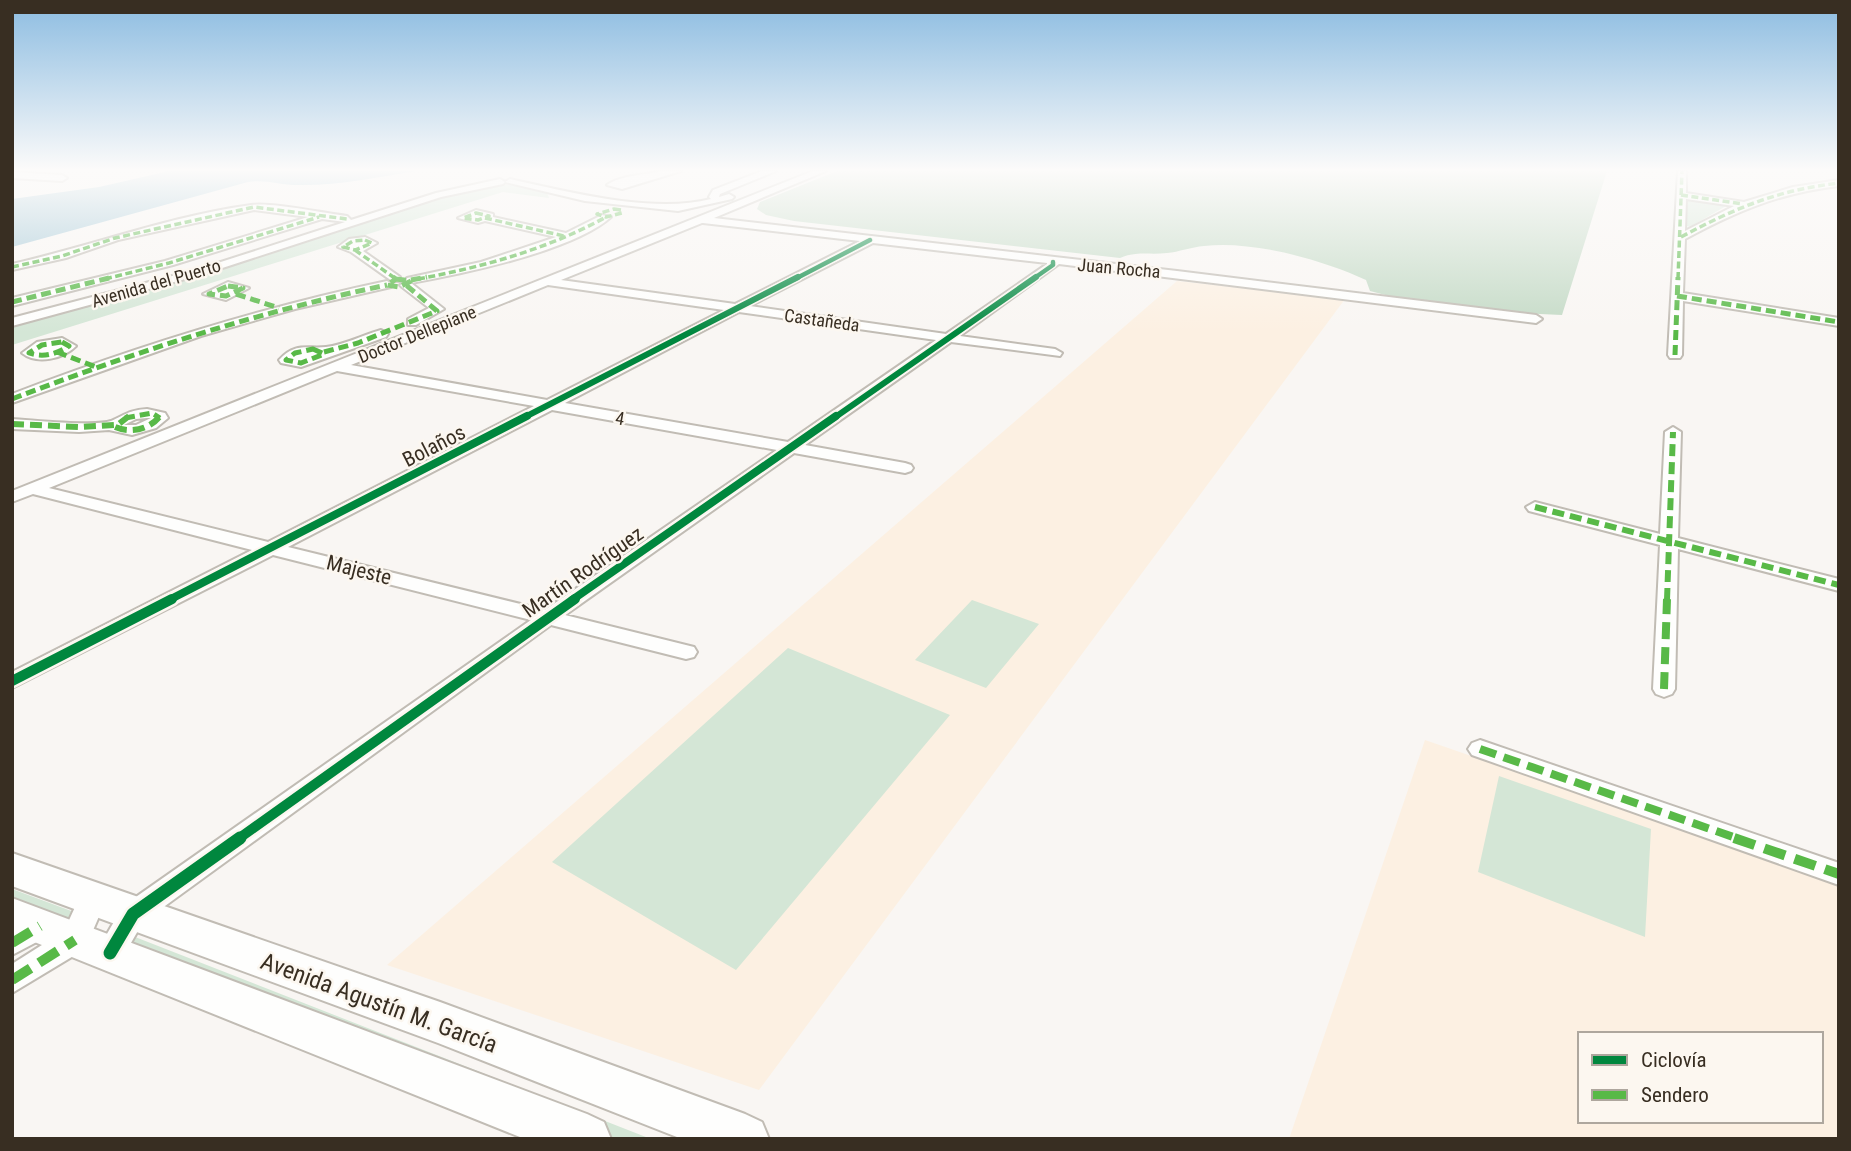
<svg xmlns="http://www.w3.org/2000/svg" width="1851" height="1151" font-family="'Roboto Condensed',sans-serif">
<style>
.built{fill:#fcf0e2;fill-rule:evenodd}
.green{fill:#d4e6d6}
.forest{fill:#c4dac6}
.water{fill:#a2c7d6}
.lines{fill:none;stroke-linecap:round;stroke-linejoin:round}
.street-casing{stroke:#c1bcb4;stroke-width:4}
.secondary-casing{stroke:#c1bcb4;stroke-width:4}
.street{fill:#fefefd;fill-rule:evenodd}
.secondary{fill:#fefefd;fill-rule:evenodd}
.quiet-far4{stroke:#58b947;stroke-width:3.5;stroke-dasharray:7 3.5;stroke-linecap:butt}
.quiet-far3{stroke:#58b947;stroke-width:5;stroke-dasharray:10 5;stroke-linecap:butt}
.quiet-far2{stroke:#58b947;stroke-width:6;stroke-dasharray:12 6;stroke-linecap:butt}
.quiet-far1{stroke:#58b947;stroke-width:8;stroke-dasharray:17 8;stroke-linecap:butt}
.quiet{stroke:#58b947;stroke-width:10;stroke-dasharray:22 10;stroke-linecap:butt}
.cycleway-far4-casing{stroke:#fcf7f0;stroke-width:7}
.cycleway-far3-casing{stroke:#fcf7f0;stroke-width:9}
.cycleway-far2-casing{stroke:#fcf7f0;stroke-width:12}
.cycleway-far1-casing{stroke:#fcf7f0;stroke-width:15}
.cycleway-casing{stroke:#fcf7f0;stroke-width:18}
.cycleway-far4{stroke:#00873e;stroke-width:4.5}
.cycleway-far3{stroke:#00873e;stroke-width:6}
.cycleway-far2{stroke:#00873e;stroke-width:8}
.cycleway-far1{stroke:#00873e;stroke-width:10}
.cycleway{stroke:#00873e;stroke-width:13}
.labels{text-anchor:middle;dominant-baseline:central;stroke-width:5;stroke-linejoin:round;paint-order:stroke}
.far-street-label{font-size:18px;fill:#382e22;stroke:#fcf7f0}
.street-label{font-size:21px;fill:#382e22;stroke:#fcf7f0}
.near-street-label{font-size:24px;fill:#382e22;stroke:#fcf7f0}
</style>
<rect width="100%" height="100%" fill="#f9f6f3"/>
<path class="built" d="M1177,281l168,18 -586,791 -372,-125z
M1425,740l414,143v256h-550zM1580,1034h241v87h-241z"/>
<path class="green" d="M494,185h30l22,5 3,8 -46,-6 -491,153v-20c86,-23 173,-44 258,-71 73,-24 147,-56 224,-69z
M1690,199l36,5v2l-36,21 -3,-1v-26z
M972,600l67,24 -53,64 -71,-28z
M788,648l162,67 -214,255 -184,-108z
M1499,776l152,53 -6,108 -167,-65z
M12,889l62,23 -6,13 -56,-22z
M130,935l521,204h-40l-488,-190z"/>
<path class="forest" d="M837,171h770l-45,144 -41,-2 -128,-16 -23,-6 -4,-11c-43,-20 -114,-40 -162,-34 -13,1 -25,6 -37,7 -17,2 -32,-2 -47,5l-326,-37 -28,-6 -9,-6 3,-7z"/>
<path class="water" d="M165,172v-1h252c-39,6 -75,14 -115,14 -19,1 -35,-6 -54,-3l-236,65v-48l87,-12z"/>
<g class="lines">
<g class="street-casing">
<path id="street" d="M662,171h19l-59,18 -15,-4c14,-10 38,-10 55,-14z
M762,171h14l-56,23 -1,3 10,-3 5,3 -2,2 -54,12 -93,-10 -80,-19 5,-3c59,13 143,35 201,20l-2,-2 4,-7z
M813,171h13l-112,47 463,53 359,44 6,4 -6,4 -477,-59 -99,72 95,13 7,4 -2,3 -109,-14 -146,103 100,18 6,2 2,3 -2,3 -6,2 -111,-20 -229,162 129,32 3,5 -3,5 -8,2 -135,-34 -408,297 -23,40 -10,4 -10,-4 -4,-9 27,-47 408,-286 -258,-65 -261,133v-16l240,-122 -219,-56 -21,8v-11zM702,223h1l157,18 -125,63 -174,-24zM873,243l174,20v1l-101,70 -196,-28zM548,285l176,25 -177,90 -196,-35zM739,312l197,28 -148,102 -223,-39zM337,371l197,35 -266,136 -219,-54zM552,410l225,40 -232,160 -257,-63z
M1678,171h8v22l58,9 49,-15 46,-7v6c-60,7 -102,25 -154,53l-2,54 156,25v8l-156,-25 -1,54 -2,3h-10l-2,-3zM1686,199l48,7 -49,25z
M12,172l50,3 5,3 -5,3 -50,-3z
M500,179l5,3 -2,2 -62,13 -234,76 -195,53v-8l187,-49 146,-47 -23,-3 -149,46 -161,41v-8l153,-37 143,-44 -54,-7 -136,30 -52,18 -54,12v-6c80,-18 158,-48 239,-59 21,-3 72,8 96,11l4,4 85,-27z
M476,210l17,4v3l73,16 36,-18 9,2c-38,34 -149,57 -200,66l33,26 -28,16h-8v-6l21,-11 -27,-21 -2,-2 6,-3 1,-4 74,-16 75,-25 -71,-16 -7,2 -20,-5z
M365,237l12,6 -14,8 37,26v4h-8l-41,-29 -13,-5 11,-8z
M387,281l6,4 -2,2 -96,22 -94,27 -189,67v-9c123,-47 247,-86 375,-113z
M228,282l21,6 -23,12 -23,-6z
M381,330l7,4 -2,3 -85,30 -20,-4 -2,-3c16,-18 28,-11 47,-13 18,-2 37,-12 55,-17z
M62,338l14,8c-13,13 -39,19 -54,7l15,-11z
M147,409l18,4 3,5 -12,10 -24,7 -23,-5 -30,2 -67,-3v-10c21,1 82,8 99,2 14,-6 18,-11 36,-12zM147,418h4l-15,7h-12l12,-6z
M1673,427l8,5 -3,106 161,41v12l-161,-42 -3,140 -3,5 -8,3 -8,-3 -3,-5 7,-144 -131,-34 -3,-4 9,-5 125,32 5,-102z
M1480,740l359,123v22l-367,-130 -4,-6 4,-6z
M92,888l10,4 4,8 -21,49 -73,44v-29l52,-33 18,-39z
M40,914l10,3 4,9 -4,9 -38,20v-27z"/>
</g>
<g class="secondary-casing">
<path id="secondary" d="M12,853l428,149 305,112 17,8 7,17h-87l-244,-96 -426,-157z
M12,898l575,216 17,8 7,17h-86l-513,-206z"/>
</g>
<use href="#street" class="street"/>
<use href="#secondary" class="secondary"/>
<path class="quiet-far4" d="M1681,195l62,9
M614,209l7,1 1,3 -16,4 -9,-3z
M476,213l13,3 -11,4 -15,-2z
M485,218l79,18
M1681,237c54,-29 97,-47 158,-54
M365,240l7,3 -17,7 -12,-3 10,-6z
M355,250l41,29
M12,267l50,-11 53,-18 139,-31 93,12
M105,279l64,-16 150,-46
M418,279c65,-12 130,-30 188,-62
M1678,279l4,-108"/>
<path class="quiet-far3" d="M393,277l3,2
M396,279l15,2 -12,6 -12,-2z
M411,280l16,-3
M228,286l15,2 -17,8 -17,-2z
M236,294l43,14
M1677,296l162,26
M12,302l101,-25
M62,342l7,4c-13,8 -25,12 -40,7l13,-8z
M313,349l11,5 -23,9 -15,-3 9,-7z
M57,352l39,15
M324,352l34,-9 79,-32 -31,-26
M1675,355l3,-78
M12,399c123,-47 246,-87 375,-114
M125,418l27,-5 8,5"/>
<path class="quiet-far2" d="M129,416l-14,11c16,7 35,2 45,-11
M12,424l67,3 36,-2
M1535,507l304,78
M1667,600l6,-168"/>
<path class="quiet-far1" d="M1664,689l3,-90
M1480,749l259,90"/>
<path class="quiet" d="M1734,838l105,36
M12,943l28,-17
M12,980l63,-40"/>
<g class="cycleway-far4-casing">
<path id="cycleway-far4" d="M795,279l75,-39
M1033,279l20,-14v-3"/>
</g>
<g class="cycleway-far3-casing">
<path id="cycleway-far3" d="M523,418l275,-141
M834,418l202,-141"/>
</g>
<g class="cycleway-far2-casing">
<path id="cycleway-far2" d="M169,600l358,-184
M572,600l264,-184"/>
</g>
<g class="cycleway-far1-casing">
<path id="cycleway-far1" d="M12,681l160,-82
M238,839l337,-240"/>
</g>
<g class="cycleway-casing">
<path id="cycleway" d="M110,953l23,-39 107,-76"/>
</g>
<use href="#cycleway-far4" class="cycleway-far4"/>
<use href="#cycleway-far3" class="cycleway-far3"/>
<use href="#cycleway-far2" class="cycleway-far2"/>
<use href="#cycleway-far1" class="cycleway-far1"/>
<use href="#cycleway" class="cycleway"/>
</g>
<linearGradient id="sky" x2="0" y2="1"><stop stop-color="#8cbce1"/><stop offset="0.51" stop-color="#fcfbfa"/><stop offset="1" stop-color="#fcfbfa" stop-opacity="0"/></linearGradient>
<rect width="1851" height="333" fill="url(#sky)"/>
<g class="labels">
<g class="far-street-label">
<text transform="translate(1119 268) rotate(5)">Juan Rocha</text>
<text transform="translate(156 283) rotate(-16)">Avenida del Puerto</text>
<text transform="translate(822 320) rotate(8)">Castañeda</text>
<text transform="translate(417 334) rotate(-22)">Doctor Dellepiane</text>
<text transform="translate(620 418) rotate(10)">4</text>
</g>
<g class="street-label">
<text transform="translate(434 446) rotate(-27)">Bolaños</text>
<text transform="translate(359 570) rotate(14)">Majeste</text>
<text transform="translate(583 572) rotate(-35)">Martín Rodríguez</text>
</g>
<g class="near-street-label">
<text transform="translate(379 1003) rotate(20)">Avenida Agustín M. García</text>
</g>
</g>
<rect width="1851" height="1151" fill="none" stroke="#382e22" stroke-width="28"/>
<rect x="1578" y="1032" width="245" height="91" fill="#fcf7f0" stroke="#aea79e" stroke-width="2"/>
<rect x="1592" y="1055" width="35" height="10" fill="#00873e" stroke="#aea79e" stroke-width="2"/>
<text x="1641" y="1067" font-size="21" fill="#382e22">Ciclovía</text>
<rect x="1592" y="1090" width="35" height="10" fill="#58b947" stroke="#aea79e" stroke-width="2"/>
<text x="1641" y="1102" font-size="21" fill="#382e22">Sendero</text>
</svg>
